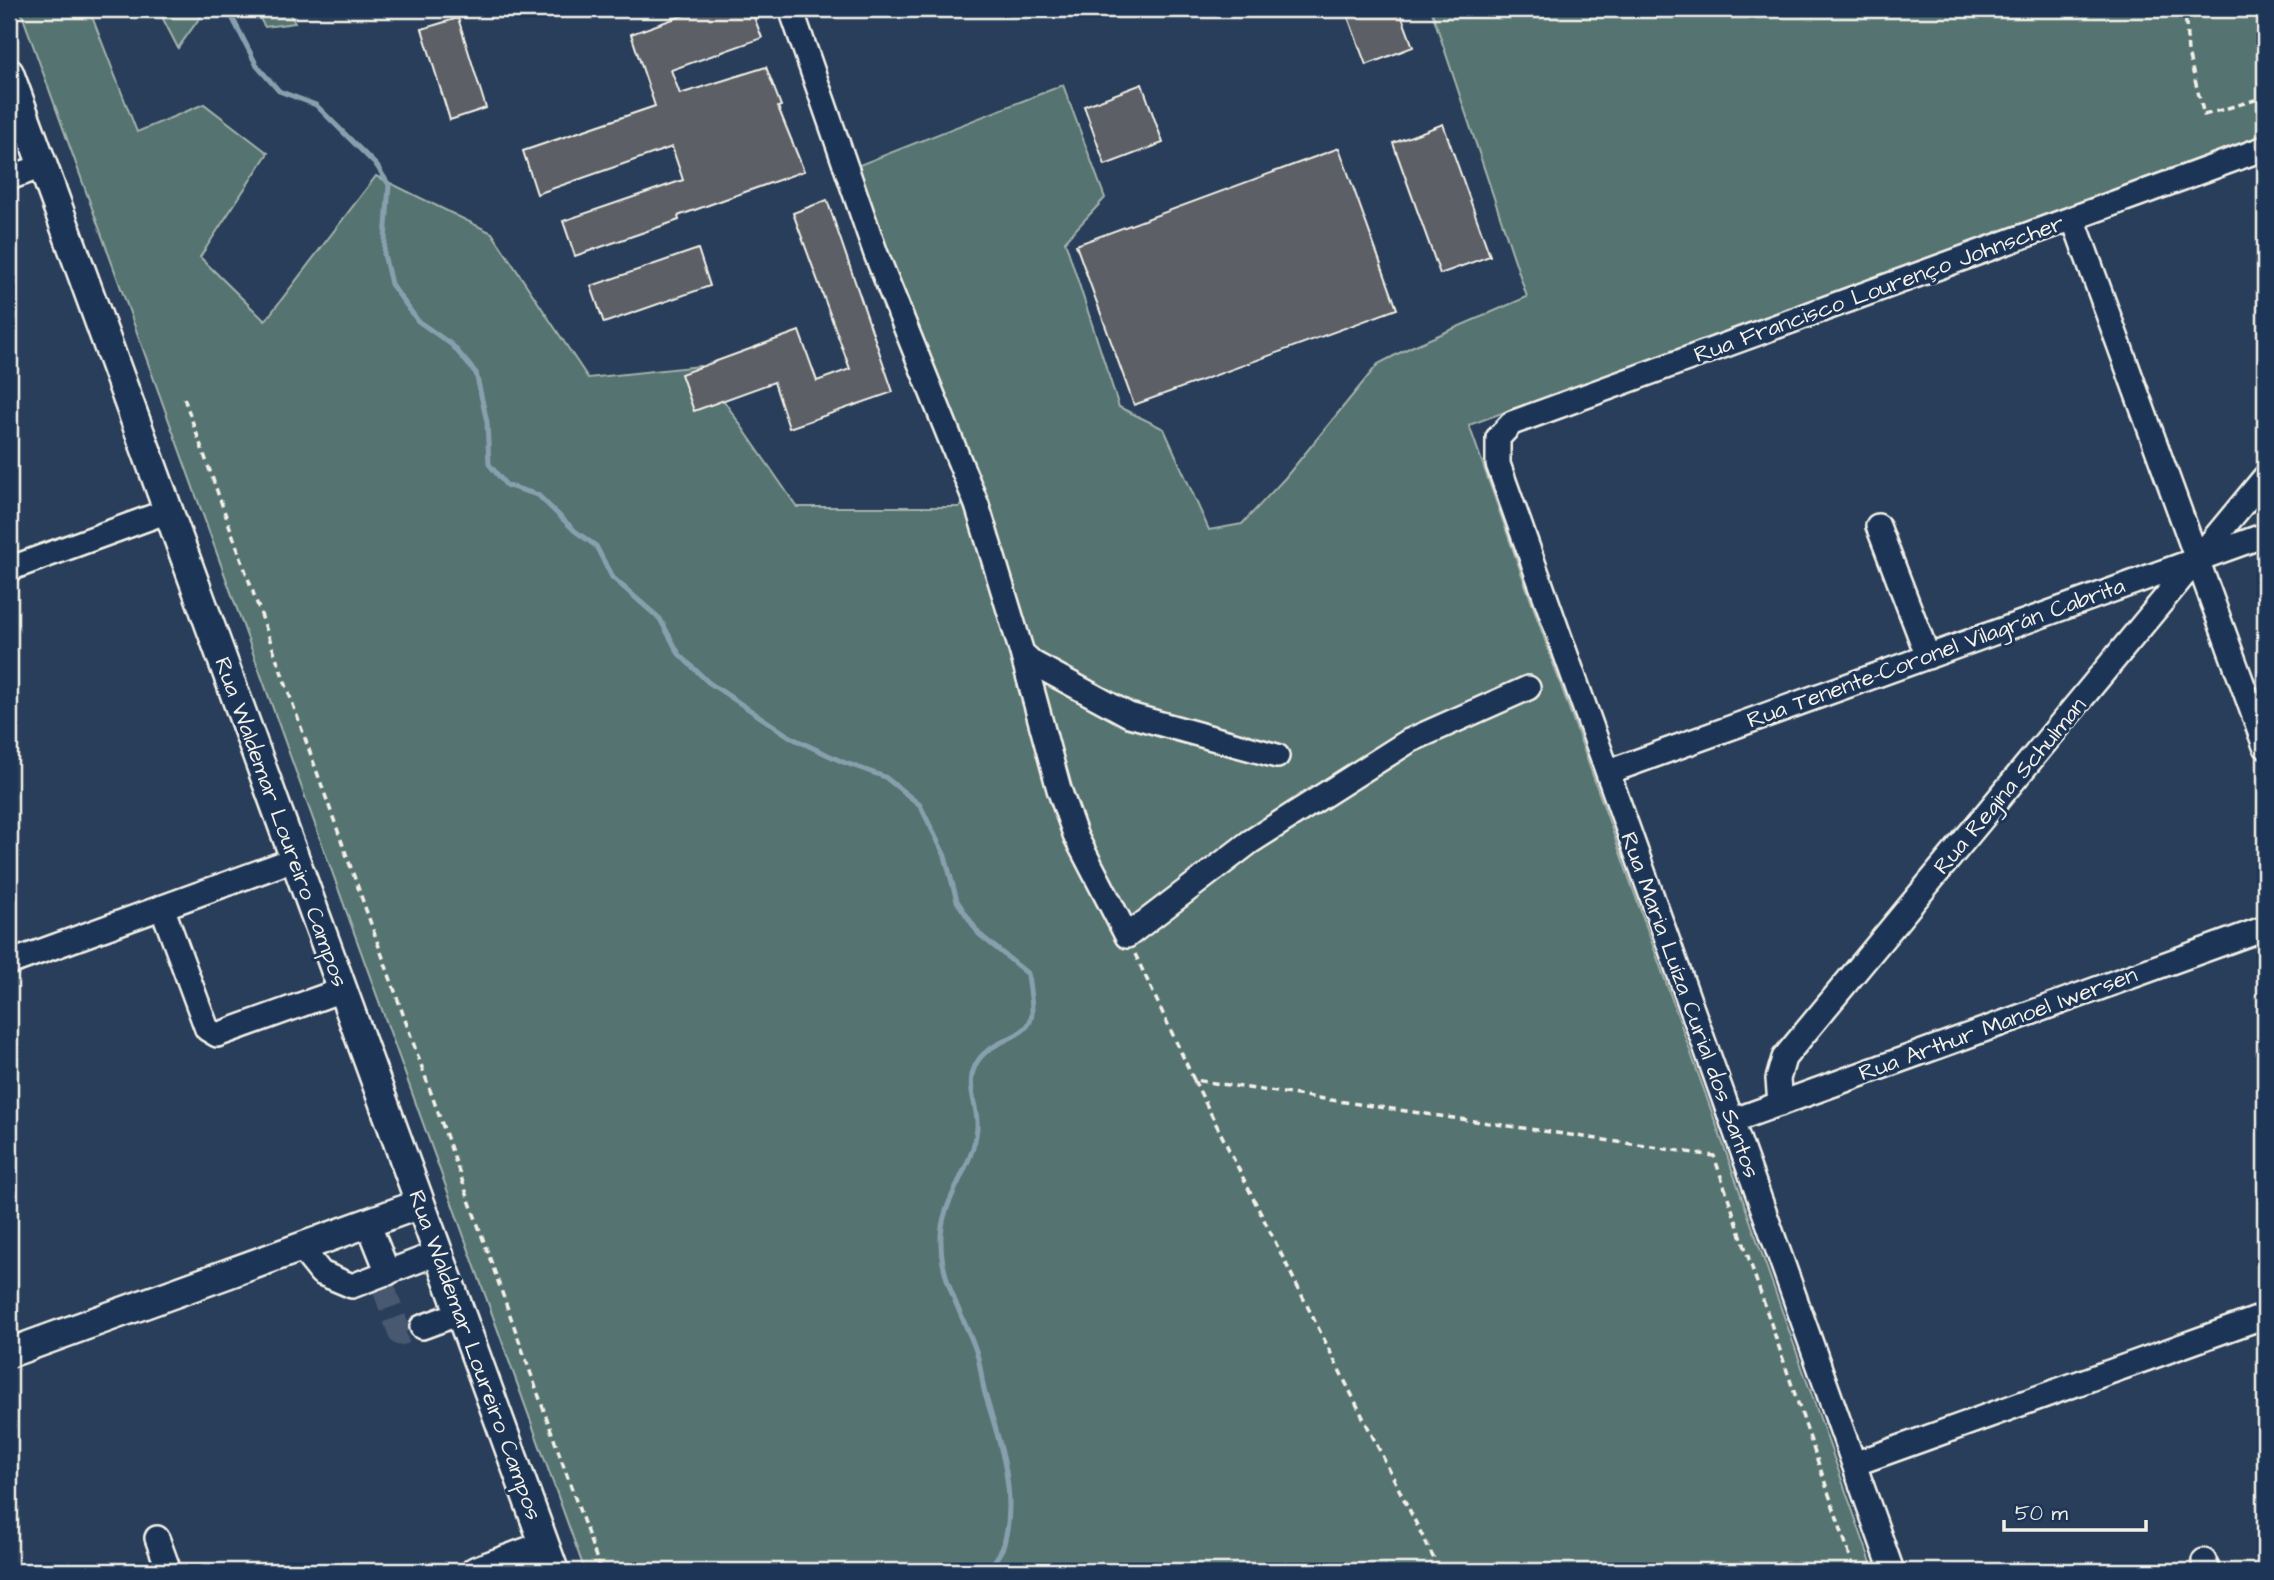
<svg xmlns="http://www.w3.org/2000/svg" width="2274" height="1580" font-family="'Architects Daughter',sans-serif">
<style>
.green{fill:#557371;stroke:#a4b2ac;stroke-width:2}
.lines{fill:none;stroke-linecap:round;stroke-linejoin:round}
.stream{stroke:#88a0ae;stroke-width:5}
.building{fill:#5b6066;stroke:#f4f1e8;stroke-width:2}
.minor-tunnel{stroke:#47596f;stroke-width:23;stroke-dasharray:23 11;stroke-linecap:butt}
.minor-casing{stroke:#f4f1e8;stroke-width:28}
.major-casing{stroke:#f4f1e8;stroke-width:33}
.path{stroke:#f4f1e8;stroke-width:3.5;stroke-dasharray:7 5;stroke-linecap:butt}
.minor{stroke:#1d3557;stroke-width:23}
.major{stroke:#1d3557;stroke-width:28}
.labels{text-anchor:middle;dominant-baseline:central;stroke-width:6;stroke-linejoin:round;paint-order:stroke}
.street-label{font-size:23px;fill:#f4f1e8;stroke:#1d3557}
</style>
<rect width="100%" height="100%" fill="#293e5a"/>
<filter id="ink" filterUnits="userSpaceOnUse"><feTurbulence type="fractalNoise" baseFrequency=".0143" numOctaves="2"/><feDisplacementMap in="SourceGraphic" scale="14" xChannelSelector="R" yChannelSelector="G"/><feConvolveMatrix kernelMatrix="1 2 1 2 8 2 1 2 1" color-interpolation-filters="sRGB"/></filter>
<g filter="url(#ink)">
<path class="green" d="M20,9h69l48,123 67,-28 64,49 -68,104 65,64 111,-145 116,57 96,145 112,-12 97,141h163l8,-11 -129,-323 224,-88 42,113 -40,43 54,166 45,22 45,101 33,-6 43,-46 93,-114 33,-17 116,-50 -96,-288h834v125l-796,291 405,1146h-1289z
M158,9h48l-28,39z
M254,9h33l8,14 -30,4z"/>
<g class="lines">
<path class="stream" d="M228,9l29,57 22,25 37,14 61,61 12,19 -5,69 7,30 27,37 34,24 24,28 11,49 2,42 17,21 32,10 37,36 21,15 16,31 48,42 19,35 29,28 84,56 51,24 42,15 35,28 25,51 12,45 22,33 49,40c1,12 4,25 4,37 1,30 -43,25 -57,55 -10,21 4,42 2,62 -4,42 -38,73 -36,115 0,37 21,71 34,105 6,15 6,31 10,46 15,48 33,100 19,150 -3,10 -11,19 -17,27"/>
</g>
<path class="building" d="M701,9h50l11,29 -91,32 9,24 86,-27 15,39 -3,1 26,64 -126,45 1,4 -104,36 -12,-35 120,-41 -11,-33 -135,47 -14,-43 132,-45 -24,-72z
M1345,9h54l14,38 -47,18z
M458,18l28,90 -36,12 -28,-91z
M1142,84l21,59 -58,22 -21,-59z
M1443,124l47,132 -50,18 -47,-131z
M1339,148l58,161 -263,96 -58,-160z
M827,200l66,192 -104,36 -15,-46 -80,29 -13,-37 118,-43 18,50 33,-12 -57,-156z
M698,249l12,37 -106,37 -13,-37z"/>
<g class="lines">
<path class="minor-tunnel" d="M383,1286l17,48 22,-7"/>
<g class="minor-casing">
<path id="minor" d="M791,9l85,245 101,251 45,148 11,10 96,52 148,41
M9,178l34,-12
M2073,218l192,528
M1878,526l50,131
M9,569l159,-58
M1022,653l37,136 17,48 51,99 123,-94 159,-101 119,-53
M1608,772l657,-237
M162,907l45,122 10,6 125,-45
M9,963l286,-104
M1780,1104l-2,-25 6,-21 481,-581
M1732,1121l533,-193
M368,1223l20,50
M301,1248l20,25 31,13 86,-33
M422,1327l38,-14
M1854,1464l411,-148
M157,1538l12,33
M2204,1561l4,10
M1892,1571l-394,-1107v-26l14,-15 753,-275"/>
</g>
<g class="major-casing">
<path id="major" d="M9,73l545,1498
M9,1353l411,-149
M476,1571l68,-25"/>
</g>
<path class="path" d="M2185,9l3,44 16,62 61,-18
M184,398l417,1173
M1135,954l59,126 520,76 141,415
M1194,1080l246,491"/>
<use href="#minor" class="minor"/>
<use href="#major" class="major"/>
</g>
</g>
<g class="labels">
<g class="street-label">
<text transform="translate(1879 289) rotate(-20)">Rua Francisco Lourenço Johnscher</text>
<text transform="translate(1936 653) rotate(-20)">Rua Tenente-Coronel Vilagrán Cabrita</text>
<text transform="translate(2010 786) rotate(-50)">Rua Regina Schulman</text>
<text transform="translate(281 822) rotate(70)">Rua Waldemar Loureiro Campos</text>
<text transform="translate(1690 1005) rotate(70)">Rua Maria Luíza Curial dos Santos</text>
<text transform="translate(1998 1024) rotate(-20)">Rua Arthur Manoel Iwersen</text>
<text transform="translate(475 1355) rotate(70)">Rua Waldemar Loureiro Campos</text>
</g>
</g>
<rect width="2274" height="1580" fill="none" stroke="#1d3557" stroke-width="35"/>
<rect x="18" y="18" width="2239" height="1545" fill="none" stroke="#f4f1e8" stroke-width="2.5" filter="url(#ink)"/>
<path d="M2004 1520v10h142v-10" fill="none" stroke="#f4f1e8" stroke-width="3.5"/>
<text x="2015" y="1520" font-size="21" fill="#f4f1e8" stroke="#1d3557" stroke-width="5" paint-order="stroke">50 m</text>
</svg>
